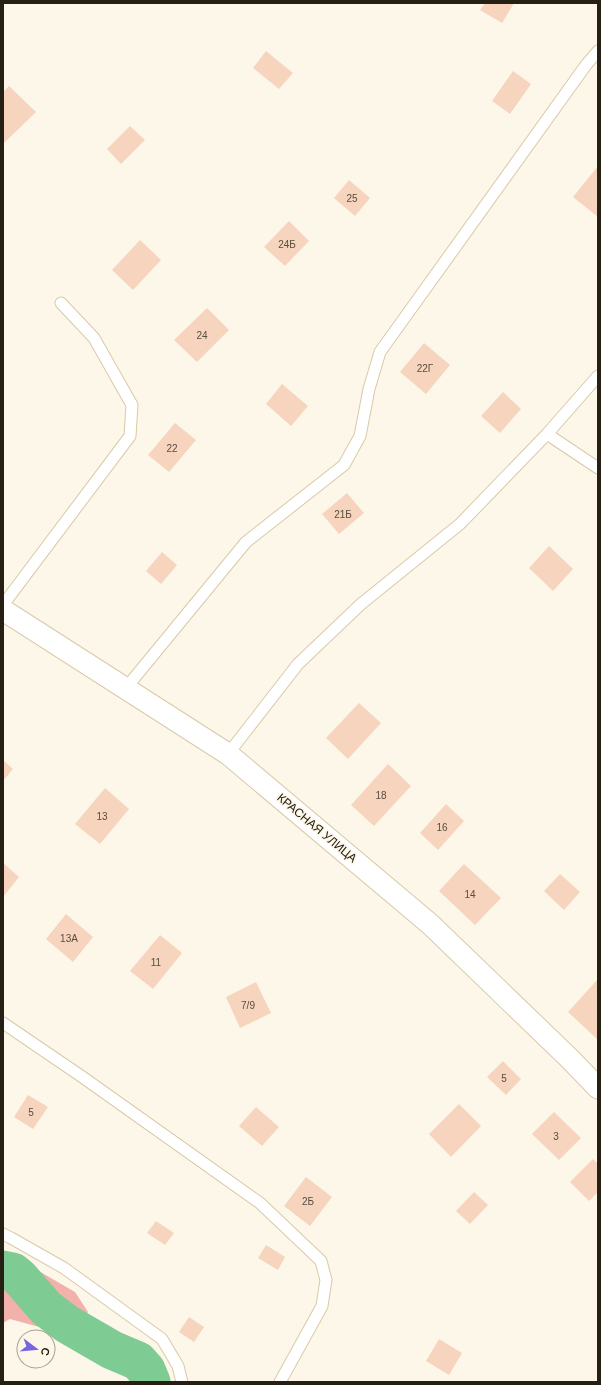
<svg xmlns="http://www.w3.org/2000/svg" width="601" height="1385" font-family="Helvetica,sans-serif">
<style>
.green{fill:#f3b1ac}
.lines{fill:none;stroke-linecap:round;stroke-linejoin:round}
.river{stroke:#7ecb93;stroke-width:39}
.building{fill:#f6d4be}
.service-casing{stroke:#d8caa8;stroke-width:13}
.minor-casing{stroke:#d8caa8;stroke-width:23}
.service{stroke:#fff;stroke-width:11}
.minor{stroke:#fff;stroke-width:21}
.labels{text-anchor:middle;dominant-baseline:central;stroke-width:3.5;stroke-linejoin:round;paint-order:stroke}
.number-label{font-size:10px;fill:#594d3e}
.street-label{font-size:12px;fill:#252013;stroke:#fdf7e9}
</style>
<rect width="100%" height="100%" fill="#fdf7e9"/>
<path class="green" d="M3,1257l34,13 38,22 13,20 -13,17 -21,2 -44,-12 -7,4z"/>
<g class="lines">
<path class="river" d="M3,1270l10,2 7,6 26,30 21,16 45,26 26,11 8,9 5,12"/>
</g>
<path class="building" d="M485,3h29l-12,20 -22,-13z
M266,51l27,22 -14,16 -26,-21z
M513,71l18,13 -21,30 -18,-13z
M9,86l27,26 -33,32v-52z
M130,126l15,14 -24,24 -14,-15z
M598,166v51l-25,-20z
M349,180l21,18 -15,18 -21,-18z
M289,221l20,20 -24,25 -21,-19z
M140,240l21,20 -28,30 -21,-20z
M207,308l22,22 -32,32 -23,-22z
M424,343l26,22 -24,29 -26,-22z
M282,384l26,22 -17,20 -25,-22z
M503,392l18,17 -21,24 -19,-17z
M175,423l21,17 -27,32 -21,-17z
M347,493l17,20 -25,21 -17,-20z
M549,546l24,23 -20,22 -24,-23z
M162,552l15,13 -16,19 -15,-13z
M359,703l22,20 -33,36 -22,-21z
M3,760l10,9 -10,12z
M388,764l23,22 -37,40 -23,-21z
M105,788l24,21 -29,35 -25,-20z
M446,804l18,17 -26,29 -18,-17z
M3,863l16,14 -16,20z
M464,864l37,34 -26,27 -36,-34z
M560,874l20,18 -16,18 -20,-19z
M66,914l27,23 -20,25 -27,-23z
M160,935l22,18 -29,36 -23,-18z
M598,979v61l-30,-28z
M256,982l15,31 -31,15 -14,-31z
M503,1061l18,18 -15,16 -19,-18z
M28,1095l20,12 -15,22 -19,-12z
M459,1104l22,22 -30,31 -22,-23z
M256,1107l23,20 -17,19 -23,-20z
M554,1112l27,26 -22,22 -27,-26z
M593,1159l5,5v28l-9,9 -19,-19z
M306,1177l26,20 -22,29 -26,-20z
M474,1192l14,13 -18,19 -14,-13z
M156,1221l18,12 -9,12 -18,-12z
M266,1245l19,12 -7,13 -20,-12z
M189,1317l15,10 -10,15 -15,-10z
M439,1339l23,14 -13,22 -23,-14z"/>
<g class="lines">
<g class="service-casing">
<path id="service" d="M547,434l51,34
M3,605l127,-169 2,-31 -38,-67 -33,-35
M126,688l120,-146 98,-77 16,-29 9,-47 11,-37 206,-287 12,-14
M228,754l70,-90 63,-60 99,-80 87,-90 51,-58
M3,1023l78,53 179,127 61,58 5,19 -4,26 -42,76
M3,1234l8,4 53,30 98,71 16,27 4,16"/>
</g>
<g class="minor-casing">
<path id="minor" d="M3,610l225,144 202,170 140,135 28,29"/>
</g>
<use href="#service" class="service"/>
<use href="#minor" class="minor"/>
</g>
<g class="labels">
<g class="number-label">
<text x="352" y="198">25</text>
<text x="287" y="244">24Б</text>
<text x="202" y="335">24</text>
<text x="425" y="368">22Г</text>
<text x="172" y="448">22</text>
<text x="343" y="514">21Б</text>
<text x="381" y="795">18</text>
<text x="102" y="816">13</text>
<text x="442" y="827">16</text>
<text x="470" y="894">14</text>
<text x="69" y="938">13А</text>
<text x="156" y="962">11</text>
<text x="248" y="1005">7/9</text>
<text x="504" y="1078">5</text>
<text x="31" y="1112">5</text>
<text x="556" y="1136">3</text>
<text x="308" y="1201">2Б</text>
</g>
<g class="street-label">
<text transform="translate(317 828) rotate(40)">КРАСНАЯ УЛИЦА</text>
</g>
</g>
<rect width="601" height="1385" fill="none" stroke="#252013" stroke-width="8"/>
<g transform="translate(36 1349) rotate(106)"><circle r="19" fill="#fdf7e9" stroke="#a7a193"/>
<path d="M0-3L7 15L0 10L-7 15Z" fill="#7864df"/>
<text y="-6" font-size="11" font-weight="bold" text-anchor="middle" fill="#252013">С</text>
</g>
</svg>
